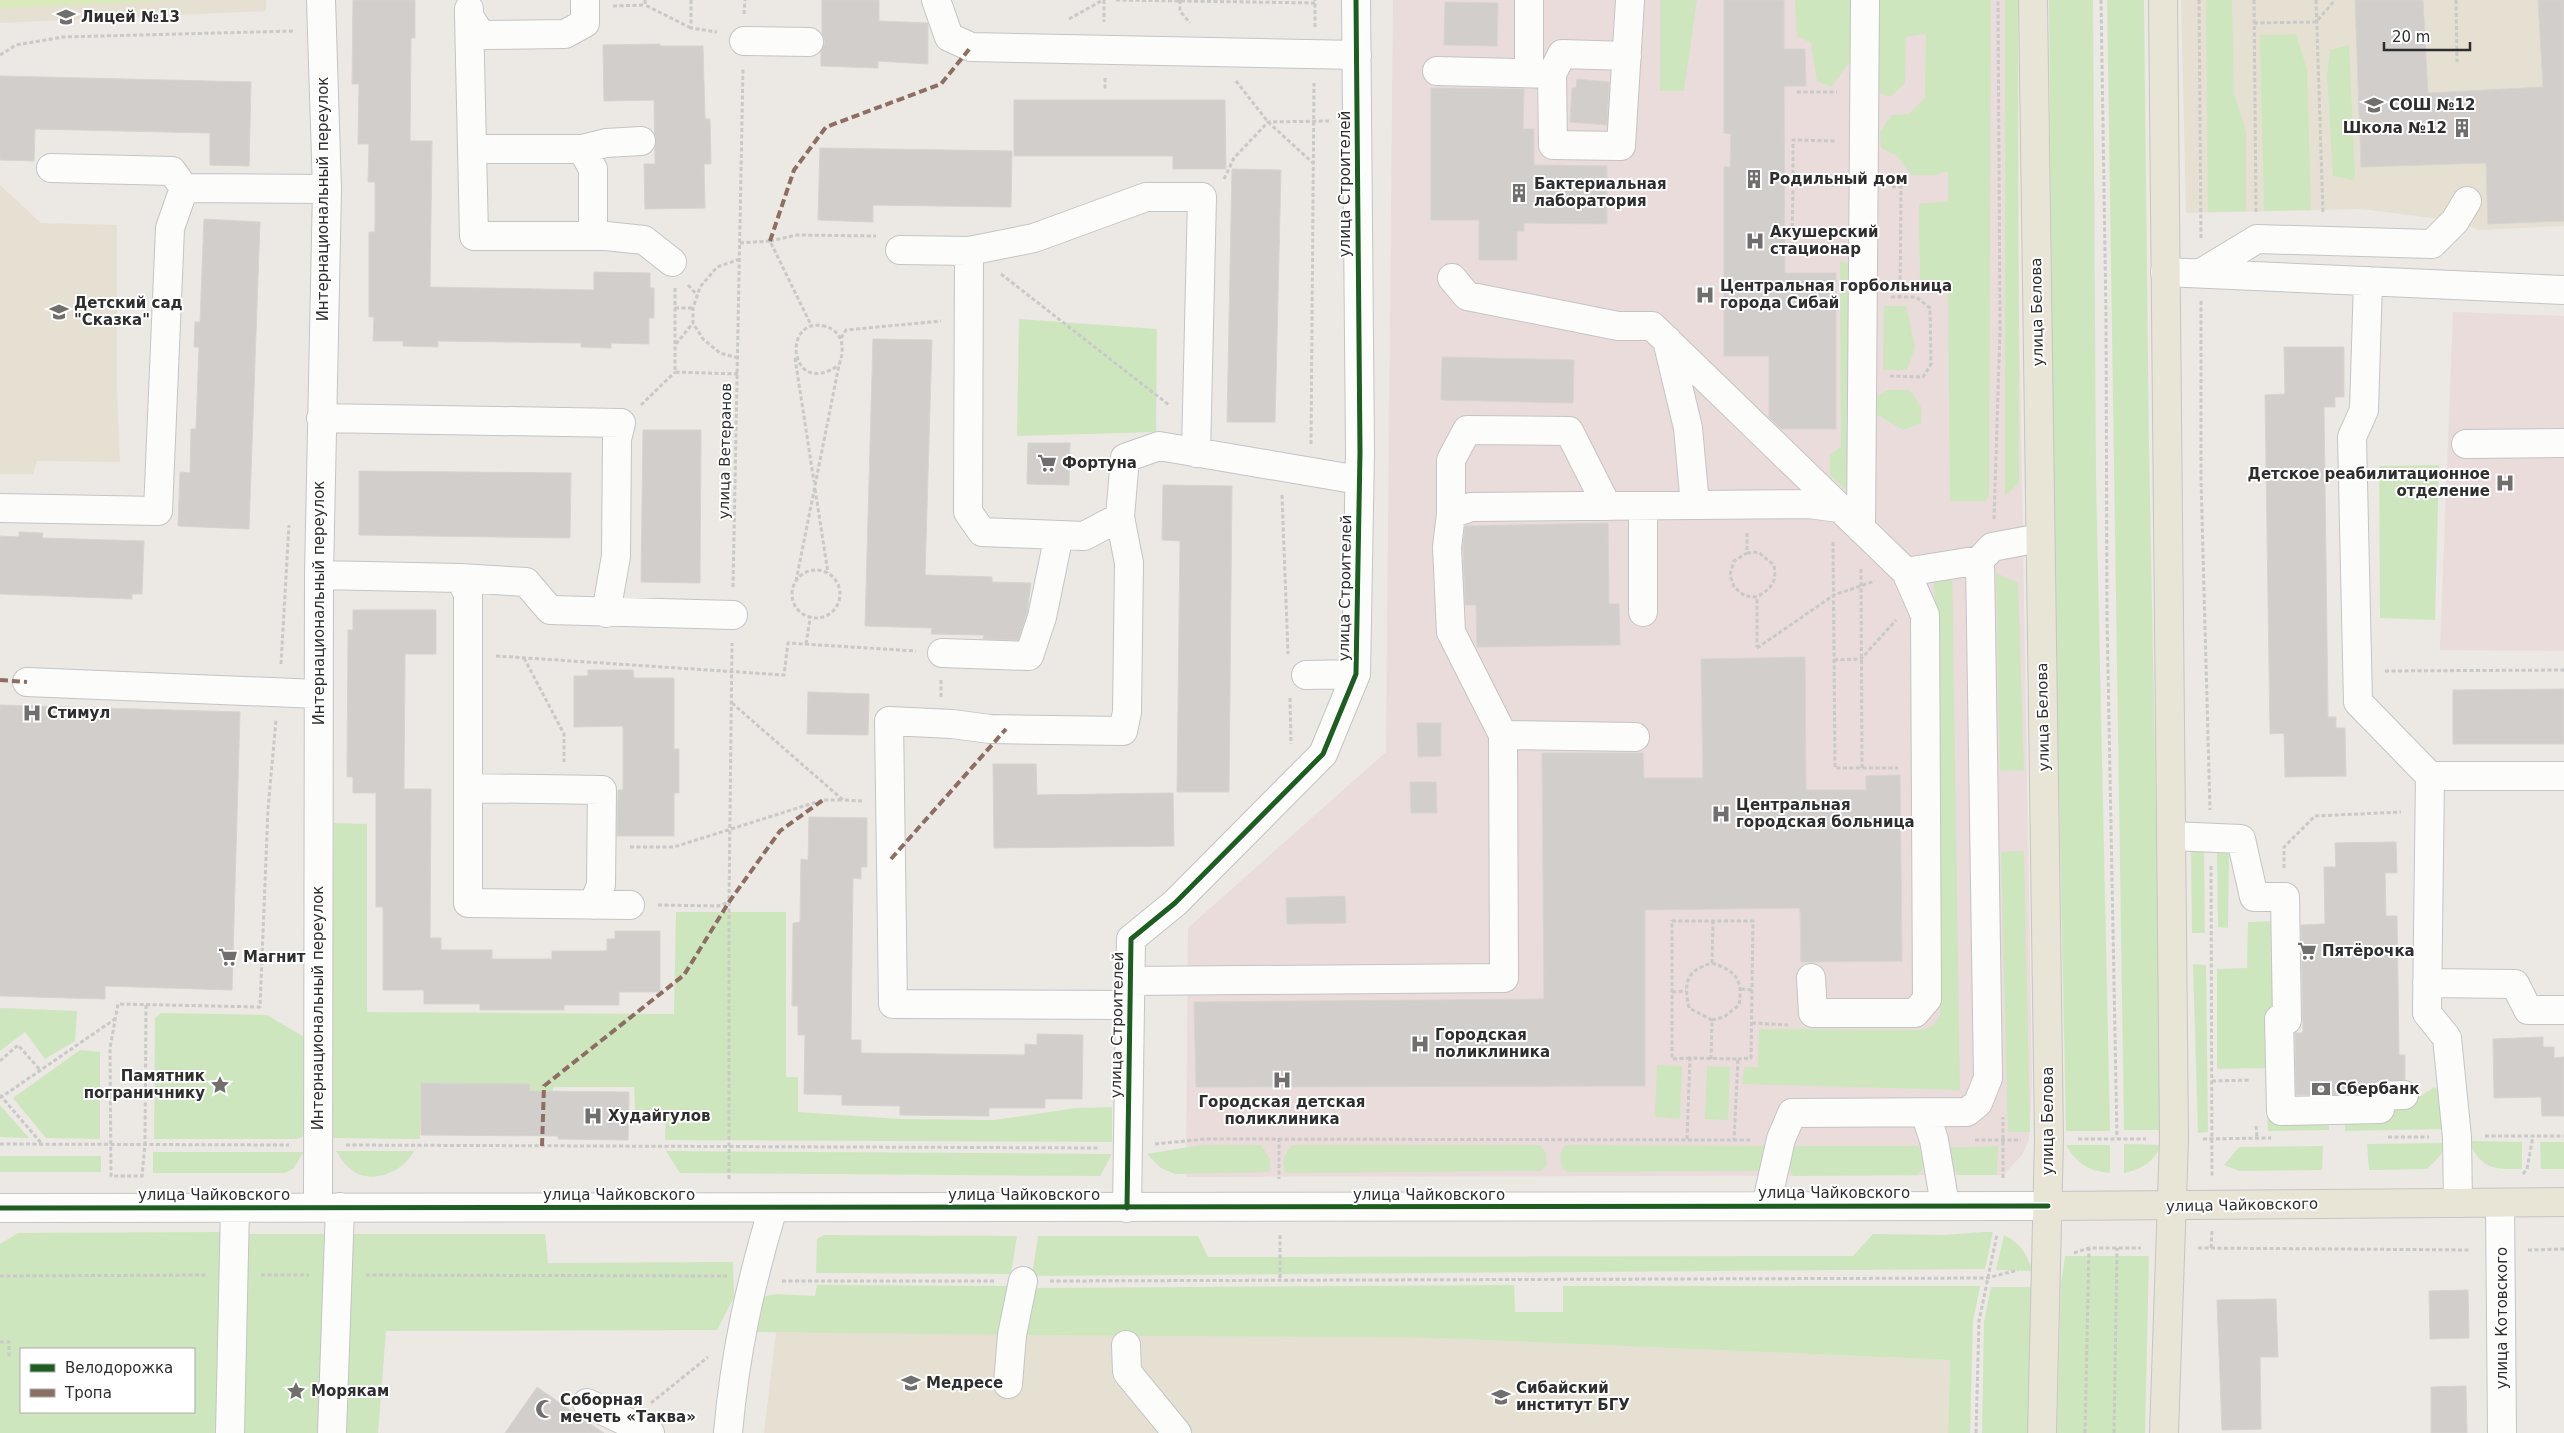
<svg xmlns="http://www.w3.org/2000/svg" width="2564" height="1433" font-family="'DejaVu Sans',sans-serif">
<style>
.education{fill:#e6e0d3}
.medical{fill:#e9dcdb}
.green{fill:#cee6be;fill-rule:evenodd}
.pitch{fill:#d9eabb}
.building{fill:#d1cecb;stroke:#d7d4d0}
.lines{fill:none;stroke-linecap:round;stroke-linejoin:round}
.minor-casing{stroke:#c5c4c5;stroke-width:30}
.major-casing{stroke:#c6c5c4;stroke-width:30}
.path{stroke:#c9c9c8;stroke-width:3;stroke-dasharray:4 2.5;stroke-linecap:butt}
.minor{stroke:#fcfcfb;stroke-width:28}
.major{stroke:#e8e4d6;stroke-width:28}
.quiet{stroke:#8d6e63;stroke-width:4;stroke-dasharray:8 4;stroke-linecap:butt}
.cycleway-casing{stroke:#fff;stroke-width:8}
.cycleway{stroke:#1b5e20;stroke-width:5}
.labels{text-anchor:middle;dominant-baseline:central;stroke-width:4;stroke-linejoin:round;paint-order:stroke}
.poi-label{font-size:15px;font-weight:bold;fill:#2e2e2e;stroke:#fff;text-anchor:start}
.street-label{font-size:15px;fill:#2e2e2e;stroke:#fff}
</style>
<rect width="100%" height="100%" fill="#ece8e4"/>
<path class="education" d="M0,0h266v11l-266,12z
M2181,0h383v226l-84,4 -25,-9 -93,-12 -176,4z
M0,185l41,38 76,2v164l3,73 -83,-1 -4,13h-33z
M776,1332l661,6 513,22 -2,73h-1184z"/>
<path class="medical" d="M1393,0h621l18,1082 -3,58 -7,15 -19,20 -817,2 2,-249 198,-176z
M2453,312l111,4v335l-124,-1z"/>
<path class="green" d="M1660,0h37l-13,91h-24z
M1795,0h56l1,59 -21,28 -14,-6 -6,-38 -14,-7z
M1880,0h111l-2,496 -4,5h-35l-2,-212 -28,-1 -1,-84 29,-3v-30l-12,4h-25l-14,-19 -16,-8 -1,-16 12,-17 17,-1 16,-16 1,-64 -20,3 -1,46 -15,14 -14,-6z
M2005,0h13l1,483 -14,13z
M2049,0h44l3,479 14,652h-44l-12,-585z
M2107,0h37l5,446 13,684h-38z
M2206,0h26l2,93 12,39v79l-38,1z
M2296,34l11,35 4,141 -47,1 -4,-176z
M2349,45l6,131 -2,4 -20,-4 -6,-102 3,-24z
M1840,261l16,5 -3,227 -9,-5 -14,-13v-21l11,-7z
M1884,306h22l9,41 -8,23h-24z
M1019,319l138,10 -1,103 -139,4z
M1887,390h23l11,17v16l-18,7 -29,-17 2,-16z
M2439,465l-4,155 -55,-2 -1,-152z
M1952,564l8,526 -218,-6 2,-17h14l1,-38 161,1 11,-3 9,-11 -6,-436z
M1996,573l22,10 6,187 -24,1z
M334,823l33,1v188l307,2 2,-102h110v165h12v35l103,7 94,1 81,-12 36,-1v35l-447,-2 1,-29 -31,-1 -1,-23h-81l-1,20 -131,-1 -1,33 -89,-1z
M2024,851l6,281h-22l-7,-280z
M2191,851h13l1,82h-13z
M2217,851h12l-1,77 -10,-1z
M2276,921v88h-8l1,59 -52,1v-100l30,-1 1,-46z
M2193,964l13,1 2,167 -10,1z
M0,1008l77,3 -2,30 -30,18 -20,-27 -25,19z
M161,1013l106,2 39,23 -1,98 -8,3h-143l1,-121z
M80,1050l20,2v87l-54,-1 -33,-40z
M1657,1065l25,1 -2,53 -25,-2z
M1707,1066l23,1 -2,53 -23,-1z
M2434,1087l9,6 5,36 -103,2v-16c26,-6 69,-11 89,-28z
M0,1105l29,33 -29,-1z
M2267,1111l14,4 47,-1 1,16 -61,1z
M2468,1141l54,1v27c-30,0 -39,1 -54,-28z
M2540,1142h24v27h-23z
M2446,1143l-6,13 -13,13 -58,1 -2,-26z
M2124,1144l37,1c-7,17 -19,24 -37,28z
M1201,1145h60l9,14 -1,13 -94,2 -14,-6 -14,-14z
M1292,1145h248l6,8 1,12 -6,6 -256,2c-3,-12 -2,-18 7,-28z
M1565,1145l208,1 -4,16 -11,9 -191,1 -6,-6 -1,-12z
M2066,1145h44v28c-21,-2 -33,-9 -44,-28z
M1791,1146h127l8,11 -3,12 -6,6 -124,1 -6,-11z
M1998,1146l-1,29h-39l-11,-19 -2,-8z
M2323,1146l-1,24 -82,1 -16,-6 15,-18z
M336,1151h78c-11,22 -46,36 -66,16 -5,-4 -8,-11 -12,-16z
M666,1151l446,3 -12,22 -420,-3z
M153,1152h151l-11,17 -8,4h-132z
M0,1156h101v16h-101z
M227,1232l-4,201h-223v-189l18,-11zM21,1349h173v63h-173z
M1982,1232h11l-8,37 -953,7 6,-40h160l10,21 645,-1 20,-22 72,1z
M243,1234h302l3,29 185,-1 1,35 -17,33 -331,1 -8,102h-133z
M824,1235l193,1 -6,38 -195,-1 1,-34z
M2004,1235c15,7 24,19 28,36l-36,-1z
M2065,1256h84l-4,177h-88l4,-149z
M817,1285l192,1 -6,49 -249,-3 8,-35 14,-3 39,2z
M1514,1285l1,27h48v-26h417l-7,36 -3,111h-22l2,-73 -513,-22 -413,-3 6,-47z
M1991,1287h41l-3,146h-47l2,-111z"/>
<path class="pitch" d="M0,0h181l-181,8z"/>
<path class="building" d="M353,0h62v38h-4l-1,103h22l-2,146 164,3v-18l56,1v15h4v30h-5v26l-38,-1v5l-30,-1v-4l-143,-2v6l-35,-1v-5h-30l1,-24h-5v-85h6v-50h-7l1,-38h-11l1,-60h-7z
M822,0h57v21l49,2v41l-50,-3v7l-57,-2v-15l4,-8 -3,-10z
M1724,0h60v49h21l1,37h-22l1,187h51v156h-55l-12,-12v-61h-45v-189h6l1,-33 -7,-1z
M2355,0h68l5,93 115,-6 -5,-87h26v221l-76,3 -2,-61 -125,4z
M1445,2l53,1 -1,43 -53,-1z
M660,44v2h43l2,73h5l1,45h-7l1,44 -60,1 -1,-45h11l-1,-64 -50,1 -1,-56z
M0,76l251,6 -2,84 -39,-1v-32l-175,-4 -1,32 -34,-1z
M1577,79l32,3 -2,43 -37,-3 2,-34h4z
M1431,88l93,1 -1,40h11v36l73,1v58l-83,-1v8h-7v29h-38v-40h-48z
M1014,100h211l1,69h-53v-13h-159z
M820,148l192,3 -1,56 -138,-2v17l-55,-2z
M1232,169l49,1 -6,252h-48z
M204,219l56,3 -11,307 -71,-3 2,-54 10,1 1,-44h5l3,-82h-5l1,-25h5z
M873,339l59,1 -7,235 67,2v5l39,1 -4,30 -9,27 -35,-1 1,-4 -53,-1 1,-6 -67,-2z
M2284,347h60v50h-9v10h-11l4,310h8v11h9l1,48 -61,1 -1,-44 -14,1 -5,-339 20,-1z
M1442,357l132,3 -1,43 -132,-3z
M643,430h58l-1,153 -59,-1z
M1028,443h42l-1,42 -42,-1z
M359,471l212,2 -1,65 -211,-3z
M1163,485l69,1 -3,306h-52l3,-251 -18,-1z
M1608,523l1,81h10l1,41 -143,2 -1,-42h-11l-2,-59 2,-20z
M19,532l24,1 -1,5 102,3 -2,53h-10v5l-132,-5v-58l19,1z
M353,610h83v44h-31l-1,135h27l-1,149h11v12h51v9h60v-8h55v-12h8v-8h45v61h-41v13h-55v5h-84v-6h-56v-14h-41v-83h-7v-114h-23v-16h-6l1,-147h5z
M1805,657l1,133h60v-14l34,-1 2,186 -101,1 -1,-54 -155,2v176l-449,1 -2,-85 350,-3 -2,-246h101l1,25h59l-2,-119z
M588,670h45l1,8h40v71h5v44h-5v43h-57l1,-46h5v-64l-49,1v-51h14z
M2564,689v55h-111v-54z
M808,692l61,2 -1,41 -61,-1z
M0,705l240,7 -8,278 -127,-4v13l-105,-3z
M1417,723h24v33l-23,1z
M993,764h43l1,31 136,-2 1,53 -180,2z
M1410,782h26l1,31h-26z
M809,817l58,1v49h-6v12l-8,-1 -2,162h10v13l164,2v-11l12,1v-11l46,1 -1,64h-37v9h-56v8l-89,-1v-9l-58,-1v-10l-38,-1 1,-59h-7v-29h-6l1,-83 7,-1 1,-63 7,1z
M2396,842l1,31h-12l1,43h11l2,139h6v25l-33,2 -4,5h-5v7l-67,1 -1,-62h8l-2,-108 24,-1 -1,-57h12l-1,-24z
M1345,896l1,27 -59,1 -1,-26z
M2543,1037v10h11v11l10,-1v59h-22l-1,-19 -47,1 -1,-59z
M421,1083l109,1v7l99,1 -1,48 -70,-1v-3l-137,-1z
M2468,1290l1,48 -39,1 -1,-48z
M2276,1299l2,58h-18l1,72 -39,1 -5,-130z
M2466,1386l1,47h-36v-46z
M537,1387l43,30 24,16h-99z"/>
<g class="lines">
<g class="minor-casing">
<path id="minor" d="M936,0l13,37 22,10 386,8
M1529,0v73
M469,9v7l12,19 84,-1 20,-11v-23
M469,16l5,220h132l38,4 28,22
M744,41l65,1
M1437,71l115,3 1,71 68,1 9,-146
M1552,74l10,-20 65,2
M472,149h110l24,-6 35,-2
M582,149l11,20v67
M51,168l121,3 12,17 143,1
M900,250l69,1
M2165,272l399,18
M2201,273l56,-34 175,5 23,-23 12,-20
M1452,278l15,18 151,30h34l254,246 74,-12 12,-13 48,-9
M2368,281l-4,129 -12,27 6,265 72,74 -3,237 20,25 10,99 1,66
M1667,340l21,88 7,77
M321,418l300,5 -4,16 -1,117 -10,57
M2466,444l98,-1
M0,508l158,3 12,-283 14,-40
M1451,514v-54l16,-30 102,1 38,75
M1120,517l-36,19 -102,-4 -14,-20 1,-261 65,-13 112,-41h56l-6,256
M1861,529l4,-529
M319,575l141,3 8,16v309l162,2
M460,578l66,4 24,28 183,5
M1643,612v-106
M942,653l87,3 13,-39 17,-82
M1306,675l50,-1
M27,682l291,12
M1503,735l132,2
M2430,776h134
M468,788l134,2 -1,95 -8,20
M2171,836l70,3 13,58h31l2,123 -8,-1 2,92 99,-2v-13l24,-1
M1811,978l2,35h102l12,-14 -2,-384 -19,-43
M1130,981l374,-3 -1,-243 -52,-103 -4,-85 4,-33 20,-7 338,-3 30,4
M2427,983l88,1 13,26h36
M1130,1005l-237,-1 -4,-283 63,3 38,5 133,2 4,-19 2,-149 -9,-46 5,-59 34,-12 200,34
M1925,1113l9,27 11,65
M2500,1203l2,230
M1766,1206l15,-67 11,-26 175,-1 11,-9 10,-25 -8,-518
M318,1207l1,-632 8,-386 -6,-189
M0,1208l2048,-2
M1127,1208l4,-269 44,-36 148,-149 33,-80 4,-222 -4,-452
M1126,1345l1,27 50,61
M1008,1384l4,-49 11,-54
M587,1403l63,30
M230,1433l5,-225
M332,1433l8,-226
M728,1433c7,-80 22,-148 45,-225"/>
</g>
<g class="major-casing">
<path id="major" d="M2033,0l16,1139 -7,294
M2163,0l11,1139 -10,294
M2048,1206l516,-4"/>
</g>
<path class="path" d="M645,0v5l46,23
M691,0v28l26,4
M1104,0v22
M1116,0l199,3
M1180,0v11l10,12
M2101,0l5,315 1,303 10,520
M2199,0l2,240
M2254,0l2,212
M2316,0l7,213
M2456,0l1,62
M613,6l32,-1
M744,14l1,-14
M1069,19l34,-19
M2254,23l62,-1 19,-22
M1315,27v-27
M0,55l16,-10 47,-8 231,-6
M1105,78v11
M1236,81l32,41 45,41
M1797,92h40
M1224,179l10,-21 34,-36 61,-1
M1793,184l-1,61h43
M1835,185l-42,-1v-44l43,1
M1892,187h9l-1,110
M770,241l27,-6 79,1
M740,243l30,-2 42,86
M1001,274l168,131
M688,285l9,10
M675,288v84l63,2
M2201,301v179l9,330
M675,308h18
M841,338l5,-8 95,-9
M676,344l17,-21
M738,358l-18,-5 -17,-14 -10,-16v-15l7,-21 17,-20 23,-8
M795,358l19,124
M1890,376l33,1 8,-13 -1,-56 -14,-11h-25
M641,405l34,-33
M1311,444l3,-361
M815,489l13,84
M1282,495l6,159
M1994,519l6,-189 -2,-330
M1747,533v20l-13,8 -4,14 4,12 11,9 12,1v50
M1833,542l2,226h63
M1747,553l11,-1 16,13c3,17 -2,23 -17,32
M1861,569l1,199
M792 594a24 24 0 1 1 48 0a24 24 0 1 1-48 0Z
M796,581l43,-216c6,-16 5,-34 -15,-39 -43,-10 -35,74 15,39
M733,587l10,-519
M806,644l4,-25
M1757,648l77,-53 41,-14
M496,656l288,19 4,-32 128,8
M524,658l40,76v28
M1834,660l27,-1 35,-39
M281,664l8,-139
M2385,671l179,-1
M941,697v-17
M1290,698l1,46
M732,703l111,97 19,1
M630,847h44l149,-47h20
M2211,866l1,312
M2284,868v-21l31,-31 86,-4
M658,905l60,1 11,-4
M1712,963c24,8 31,16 27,42l-15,12 -12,3
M1741,989l11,1
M1672,992l14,-1
M146,1005l-1,139 -3,32h-31l-1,-128 8,-44 142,3 8,-198 8,-89
M1752,1023l36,2
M1690,1058l-18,1v-138h81l-2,137 -13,1
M1711,1059l1,-39 -23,-12c-5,-25 -4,-37 23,-45l1,-42
M0,1061l18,-16 23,26
M2212,1081l39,-1
M110,1093h35
M0,1095l42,49
M0,1098l115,-79
M2256,1126l1,12
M2485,1136h79
M2388,1137h41
M1279,1138v41
M1687,1139l3,-81 48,1 -4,81
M2078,1139h68
M2203,1139l68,-1
M1975,1140h46
M0,1144l289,1
M1155,1144l50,-5 546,1
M346,1145l753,3
M2523,1174l4,-5 6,-33
M2003,1178v-61
M729,1179v-277l3,-259
M1280,1235v45
M2198,1248l273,2
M2211,1248l1,-17
M2528,1250l36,-1
M2074,1253l15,-5h52
M261,1275h48
M366,1275l361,1
M0,1276l207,-1
M782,1281h212
M1050,1281l937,-3 31,-8
M0,1342h9v15
M651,1403l57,-46
M1976,1433l3,-112 18,-87
M2085,1433l4,-185
M2114,1433l3,-185"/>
<use href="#minor" class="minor"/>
<use href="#major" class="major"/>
<path class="quiet" d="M770,241l24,-71 32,-43 115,-43 30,-37
M0,680l27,2
M891,859l115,-130
M542,1146l2,-60 140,-111 45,-73 51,-71 43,-31"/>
<g class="cycleway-casing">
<path id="cycleway" d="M0,1208l2048,-2
M1127,1208l4,-269 44,-36 148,-149 33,-80 4,-222 -4,-452"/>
</g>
<use href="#cycleway" class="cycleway"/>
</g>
<defs>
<g id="school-bare" transform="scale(1.5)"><path d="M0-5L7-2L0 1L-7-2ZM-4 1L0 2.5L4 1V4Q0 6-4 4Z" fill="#706f6e" stroke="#fff" stroke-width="2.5" paint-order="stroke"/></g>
<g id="building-bare" transform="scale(1.5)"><path d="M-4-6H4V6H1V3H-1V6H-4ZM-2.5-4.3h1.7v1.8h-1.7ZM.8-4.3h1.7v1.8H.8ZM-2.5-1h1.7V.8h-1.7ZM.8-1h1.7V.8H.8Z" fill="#706f6e" stroke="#fff" stroke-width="2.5" paint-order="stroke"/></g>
<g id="hospital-bare" transform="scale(1.5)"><path d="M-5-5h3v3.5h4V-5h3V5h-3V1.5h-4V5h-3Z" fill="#706f6e" stroke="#fff" stroke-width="2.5" paint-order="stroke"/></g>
<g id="supermarket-bare" transform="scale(1.5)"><path d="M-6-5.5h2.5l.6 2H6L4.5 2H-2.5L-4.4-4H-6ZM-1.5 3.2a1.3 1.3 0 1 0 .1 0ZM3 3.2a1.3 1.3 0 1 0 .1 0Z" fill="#706f6e" stroke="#fff" stroke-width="2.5" paint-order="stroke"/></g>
<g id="sight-bare" transform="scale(1.5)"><path d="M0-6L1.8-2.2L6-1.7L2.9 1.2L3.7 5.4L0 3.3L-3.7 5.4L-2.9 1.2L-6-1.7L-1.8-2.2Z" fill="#706f6e" stroke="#fff" stroke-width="2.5" paint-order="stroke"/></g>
<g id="bank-bare" transform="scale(1.5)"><path d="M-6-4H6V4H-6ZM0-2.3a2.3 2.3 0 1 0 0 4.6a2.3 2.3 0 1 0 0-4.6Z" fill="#706f6e" stroke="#fff" stroke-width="2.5" paint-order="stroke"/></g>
<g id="university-bare" transform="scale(1.5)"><path d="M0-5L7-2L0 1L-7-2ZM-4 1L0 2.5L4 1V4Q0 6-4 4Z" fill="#706f6e" stroke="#fff" stroke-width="2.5" paint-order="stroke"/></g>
<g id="mosque-bare" transform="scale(1.5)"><path d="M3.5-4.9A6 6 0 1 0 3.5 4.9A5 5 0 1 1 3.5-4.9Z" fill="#706f6e" stroke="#fff" stroke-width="2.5" paint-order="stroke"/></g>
</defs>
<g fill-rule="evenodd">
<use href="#school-bare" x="66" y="17"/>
<use href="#school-bare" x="2374" y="105"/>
<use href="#building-bare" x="2462" y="128"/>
<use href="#building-bare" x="1754" y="179"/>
<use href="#building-bare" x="1519" y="193"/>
<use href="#hospital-bare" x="1755" y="241"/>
<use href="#hospital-bare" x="1705" y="295"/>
<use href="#school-bare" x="59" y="312"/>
<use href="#supermarket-bare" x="1047" y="463"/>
<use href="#hospital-bare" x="2505" y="483"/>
<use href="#hospital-bare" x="32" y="713"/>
<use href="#hospital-bare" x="1721" y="814"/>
<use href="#supermarket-bare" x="2307" y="951"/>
<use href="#supermarket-bare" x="228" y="957"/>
<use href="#hospital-bare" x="1420" y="1044"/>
<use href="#hospital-bare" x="1282" y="1080"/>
<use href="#sight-bare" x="220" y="1085"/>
<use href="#bank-bare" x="2321" y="1089"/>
<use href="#hospital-bare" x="593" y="1116"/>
<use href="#school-bare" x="911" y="1383"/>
<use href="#sight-bare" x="296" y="1391"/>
<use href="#university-bare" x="1501" y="1397"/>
<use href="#mosque-bare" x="545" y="1409"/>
</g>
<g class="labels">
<g class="poi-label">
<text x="81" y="17">Лицей №13</text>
<text x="2389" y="105">СОШ №12</text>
<text x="2447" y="128" text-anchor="end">Школа №12</text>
<text x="1769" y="179">Родильный дом</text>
<text x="1534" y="184">Бактериальная<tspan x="1534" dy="17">лаборатория</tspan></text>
<text x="1770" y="232">Акушерский<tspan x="1770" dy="17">стационар</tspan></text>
<text x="1720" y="286">Центральная горбольница<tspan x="1720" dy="17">города Сибай</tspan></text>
<text x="74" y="303">Детский сад<tspan x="74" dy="17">"Сказка"</tspan></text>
<text x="1062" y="463">Фортуна</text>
<text x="2490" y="474" text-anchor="end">Детское реабилитационное<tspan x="2490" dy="17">отделение</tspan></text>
<text x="47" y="713">Стимул</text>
<text x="1736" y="805">Центральная<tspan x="1736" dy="17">городская больница</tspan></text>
<text x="2322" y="951">Пятёрочка</text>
<text x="243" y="957">Магнит</text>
<text x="1435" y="1035">Городская<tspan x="1435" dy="17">поликлиника</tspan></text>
<text x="205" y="1076" text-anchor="end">Памятник<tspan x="205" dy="17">пограничнику</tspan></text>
<text x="2336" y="1089">Сбербанк</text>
<text x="1282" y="1102" text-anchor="middle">Городская детская<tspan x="1282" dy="17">поликлиника</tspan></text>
<text x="608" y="1116">Худайгулов</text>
<text x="926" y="1383">Медресе</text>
<text x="1516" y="1388">Сибайский<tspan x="1516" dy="17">институт БГУ</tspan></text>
<text x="311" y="1391">Морякам</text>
<text x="560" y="1400">Соборная<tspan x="560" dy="17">мечеть «Таква»</tspan></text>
</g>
<g class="street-label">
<text transform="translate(1345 184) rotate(-90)">улица Строителей</text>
<text transform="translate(323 199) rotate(-90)">Интернациональный переулок</text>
<text transform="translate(2037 312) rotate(-91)">улица Белова</text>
<text transform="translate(725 451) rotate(-89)">улица Ветеранов</text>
<text transform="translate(1345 588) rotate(-89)">улица Строителей</text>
<text transform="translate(319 603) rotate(-90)">Интернациональный переулок</text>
<text transform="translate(2043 717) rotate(-91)">улица Белова</text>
<text transform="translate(318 1008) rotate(-90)">Интернациональный переулок</text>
<text transform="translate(1117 1025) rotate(-89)">улица Строителей</text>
<text transform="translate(2048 1121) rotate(-90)">улица Белова</text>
<text x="1834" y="1193">улица Чайковского</text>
<text x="214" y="1195">улица Чайковского</text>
<text x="619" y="1195">улица Чайковского</text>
<text x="1024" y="1195">улица Чайковского</text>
<text x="1429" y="1195">улица Чайковского</text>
<text transform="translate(2242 1205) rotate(-1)">улица Чайковского</text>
<text transform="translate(2502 1318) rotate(-90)">улица Котовского</text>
</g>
</g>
<rect x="20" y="1348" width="175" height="65" fill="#ffffff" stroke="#ababab"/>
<rect x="30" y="1364" width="25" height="8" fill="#1b5e20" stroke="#ababab"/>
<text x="65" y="1373" font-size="15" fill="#2e2e2e">Велодорожка</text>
<rect x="30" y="1389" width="25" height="8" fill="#8d6e63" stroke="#ababab"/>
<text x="65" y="1398" font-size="15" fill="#2e2e2e">Тропа</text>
<path d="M2384 42v8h86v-8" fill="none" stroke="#2e2e2e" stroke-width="2.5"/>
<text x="2392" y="42" font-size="15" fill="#2e2e2e" stroke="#ffffff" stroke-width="4" paint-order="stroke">20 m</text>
</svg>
